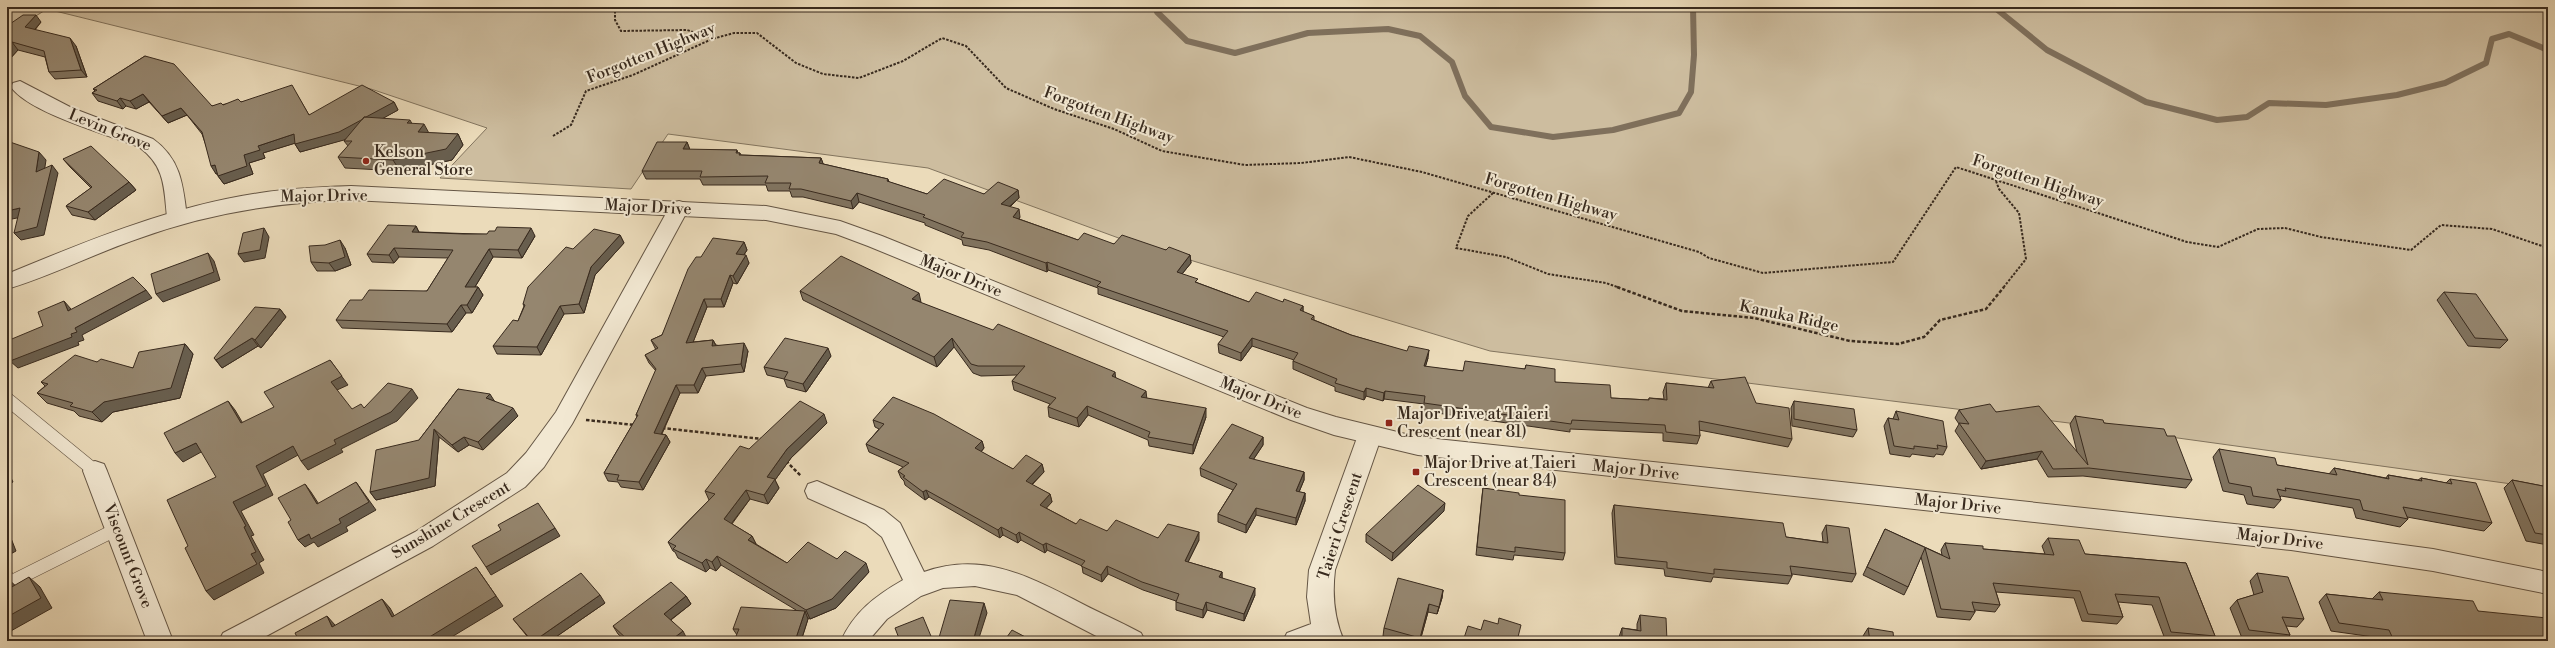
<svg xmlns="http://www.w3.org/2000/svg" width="2555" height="648" font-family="'Libre Bodoni',serif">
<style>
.green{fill:#cdbd9f;stroke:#82745e}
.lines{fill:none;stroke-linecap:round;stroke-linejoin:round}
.stream{stroke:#7f705c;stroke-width:6}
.service-casing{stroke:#655645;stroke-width:14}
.minor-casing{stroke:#655645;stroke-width:2}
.tertiary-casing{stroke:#655645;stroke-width:2}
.path-far1{stroke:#382a1e;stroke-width:2;stroke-dasharray:2.5 1.5;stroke-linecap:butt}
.path{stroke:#382a1e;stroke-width:2.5;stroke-dasharray:3.5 2;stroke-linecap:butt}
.service{stroke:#f2e8d2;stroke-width:13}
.minor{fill:#f2e8d2;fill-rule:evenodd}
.tertiary{fill:#f2e8d2;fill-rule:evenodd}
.wall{fill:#80735f;stroke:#382a1e}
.shaded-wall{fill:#685e4e;stroke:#382a1e}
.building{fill:#95866f;stroke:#382a1e}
.poi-dot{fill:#8f2418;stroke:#f2e8d2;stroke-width:1.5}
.labels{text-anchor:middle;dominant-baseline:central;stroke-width:4;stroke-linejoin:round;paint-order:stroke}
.street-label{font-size:16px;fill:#382a1e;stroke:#f2e8d2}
.poi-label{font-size:16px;fill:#382a1e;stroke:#f2e8d2;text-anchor:start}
</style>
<rect width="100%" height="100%" fill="#ebdbba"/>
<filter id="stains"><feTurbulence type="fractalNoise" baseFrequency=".005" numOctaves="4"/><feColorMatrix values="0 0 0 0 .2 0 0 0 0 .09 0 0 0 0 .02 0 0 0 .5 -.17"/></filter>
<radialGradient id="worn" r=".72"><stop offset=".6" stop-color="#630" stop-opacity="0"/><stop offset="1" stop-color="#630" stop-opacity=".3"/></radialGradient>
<path class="green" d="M7,7h2541v482l-479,-66 -579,-72 -366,-111 -196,-72 -260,-34 -37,55 -191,-11 47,-50 -116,-39 -324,-80 -40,25z"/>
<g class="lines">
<path class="stream" d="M1156,7l1,5 30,29 48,12 73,-20 80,-4 32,7 32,26 13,34 26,31 62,10 60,-7 66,-17 12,-21 3,-37 -1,-48
M1994,7l53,43 99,52 71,18 30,-3 22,-14 57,2 71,-10 48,-12 41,-20 6,-24 17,-5 39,16"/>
<g class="service-casing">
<path id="service" d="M7,399l88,72
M7,584l110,-55"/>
</g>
<g class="minor-casing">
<path id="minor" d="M20,81l52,27 81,31c28,20 30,46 34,78l-3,5 -7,2 -7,-2 -3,-5c-3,-30 -2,-51 -28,-70 -30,-12 -110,-34 -128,-60l2,-4z
M679,201l7,2 3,5 -117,216 -28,43 -19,20 -92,59 -176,95h-38l4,-8 192,-101 92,-59 19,-20 30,-41 113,-204 3,-5z
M1370,426l8,3 4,6 -47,135c-3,25 -1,48 9,71h-61l4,-8 24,-9 -4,-27 2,-27 49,-135 4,-6z
M95,461l9,3 3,7 66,170h-26l-64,-170 3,-7z
M817,481l67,29 16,13 24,49c56,-20 100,2 149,27 22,12 46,22 68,34l4,8h-39l-89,-46 -42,-9 -32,2 -22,8 -34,23 -19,22h-27c13,-29 34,-45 62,-61l-21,-43 -16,-13 -58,-26 -3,-7 3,-7z"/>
</g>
<g class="tertiary-casing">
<path id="tertiary" d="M351,186l415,20 74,15 42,15 425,172 29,9 82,20 873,93 142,19 115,23v22l-115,-23 -142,-21 -873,-95 -84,-20 -43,-15 -423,-174 -32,-12 -70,-14 -415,-20c-73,2 -142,13 -211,38 -45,15 -88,38 -133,51v-15c82,-34 165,-68 253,-81 31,-5 61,-6 91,-7z"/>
</g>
<path class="path-far1" d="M615,7v13l6,11 66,-1 28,9
M553,136l18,-11 15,-34 47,-16 79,-36 22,-6h23l39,30 27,11 36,4 44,-17 39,-23 24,8 40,42 48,21 60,20 48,22 83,14 56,-2 48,-6 73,15 277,80 10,6 54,15 130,-11 63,-95 231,75 31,5 40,-18 27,-1 36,9 90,13 30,-25 51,4 56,19
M1996,181l3,8 20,24 7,46 -23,29
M1493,193l-25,23 -12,32 50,9 42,17 58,9 14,5"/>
<path class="path" d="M1617,287l65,24 72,7 96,23 48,3 26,-7 16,-17 46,-11 18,-22
M586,420l49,5
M662,428l100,11
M786,461l15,15"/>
<use href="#service" class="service"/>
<use href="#minor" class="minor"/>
<use href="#tertiary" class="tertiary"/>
</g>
<path class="wall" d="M41,22l-6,8 41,16 11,31 -32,2 -6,-7 -4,-15 -27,-7 -11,12v-36z
M145,56l67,50 29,-4 55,-9 13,22 85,-13 4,8 -15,8 29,6 17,9 29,1 5,11 -11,15 -52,11 -55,-3 -7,-11 10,-11 -4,-5 2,-2 -46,13 -5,-8v-1l-32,10 2,5 -16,5 4,11 -29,10 -6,-8v-2h-2l-14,-40 -15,-19 -19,8 -19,-21 -13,7 -10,-3 -3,3 -25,-8 -6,-8 3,-2 -2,-2z
M687,142l3,8h47l1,3h2l1,2 80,3 2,6 65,15 1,3 38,12h57l34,-4 1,8 -9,9 10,10 -1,2 59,21 88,10 24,5 1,8 -9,11 16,9 51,19h34l20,4v6l11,4v4l37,15 77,23 -3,9 38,4 62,-2 1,-4 29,17 56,16 38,2v-2l15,1 -1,-7 3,-9 42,5 3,-7 45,22 36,36 -4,8 -89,-17 1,6 -3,8 -34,-3v-8l-93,-4v3l-147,-21 1,-7 -40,-5 -1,2 -17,-5 -2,4 -29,-9v-4l-42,-18v-8l1,-1 -42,-14 -11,15 -22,-8 -1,-9 6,-7 -126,-43v-6l-50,-18 -1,2 -58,-22 -26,-5 -1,-5 -37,-15v-2l-66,-21 -6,7 -50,-12h-11l-2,-6h-22l-2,-6h-63l-3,-6h-54l-4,-8z
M63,159l66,23 7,8 -41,30 -23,-5 -6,-9 25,-18 -21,-21z
M416,226l3,6 116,4 -13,22 -29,-1 -18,30h3l5,8 -11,18h-6l-14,19 -110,-4 -6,-8 26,-20 65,-9 21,-33 -49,-1 -5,6 -22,-1 -5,-8z
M620,235l4,8 -29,32 -11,38 -20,1 -23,41 -44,-1 -4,-8 25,-25 6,-15 -1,-2 50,-55z
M744,242l3,8 -3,5 5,8 -12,21 -4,-1 -9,24h-17l-14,35 20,-2 3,5 32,6 -4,21 -38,4 -8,17h-18l-18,41 4,1 4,7 -27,48 -22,-3 -3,-5 -10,-1 -4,-8 33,-56 -1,-2 20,-44 -7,-8 -4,-8 11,-5 -5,-10 11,-5 39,-78z
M345,248l6,17 -16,6h-18l-6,-9z
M800,291l121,12 195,75 30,20 60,19 -13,37 -44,-8 -1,-6 -60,-25 -9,12 -30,-10 -1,-10 2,-3 -36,-14 -2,-9 5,-6 -36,1 -8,-3 -19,-26 -17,20 -134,-67z
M2444,292l64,48 -8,8 -32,-2 -31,-46z
M280,309l6,8 -25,31 -3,-2 -36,22 -8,-10z
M185,344l8,10 -13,44 -67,14 -11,10 -23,-6 -5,-5 -27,-8 -10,-10 8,-7 -4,-4 56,-20 36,6z
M831,356l-25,36 -19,-5 -3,-8 -17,-4 -3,-8z
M458,389l36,12 24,15 -35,34 -14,-5 -11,7 -19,-15 -4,49 -59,14 -6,-8 49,-52z
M1794,401l63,29 -4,7 -61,-11 -1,-18z
M1959,410l37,2 81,40 -7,-28 5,-8 29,7 63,13 25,44 -6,8 -103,-12 -35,1 -11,-18 -56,10 -26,-38 4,-7 -4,-6z
M1896,411l51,36 -4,8 -7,-1 -2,3 -22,-3 -2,3 -20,-3 -6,-28 4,-8 5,1z
M873,420l109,21 2,7 -3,4 32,17 29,-5 2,8 -12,13 18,9 2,8 -6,6 30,16 31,7 51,7 41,2 -11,22 34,10v6l33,17 -11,26 -37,-11 -4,8 -27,-8v-9l-33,-11 -35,-16 -6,8 -19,-9 -1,-7 -35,-16 -2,3 -24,-13 -3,3 -15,-8 -3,3 -71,-41 -4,3 -20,-15 -1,-4 -3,-3 -3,-7 5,-4 -34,-15 -3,-8 13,-15 -4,-2z
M827,423l-36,35 -16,22 4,8 -11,16 -18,-5 -18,25 20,12 4,8 31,19 50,-4 32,13 -33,36 -26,11 -2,-1v1l-7,22h-67l3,-6 -4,-6 63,-19 -75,-45 -5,6 -6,-3 -4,4 -28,-14 -3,-6 -2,-1 -5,-9 41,-42 -4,-9 44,-42z
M1263,437v8l-10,15 51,12v8l-5,12 6,1v8l-9,24 -40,-10 -10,18 -28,-11v-8l15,-24 -32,-14 -1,-8z
M2219,449l58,16 52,9 5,-6 52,10 2,-3 30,5 3,-2 25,5 4,-4 42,44 -8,8 -77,-14 1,2 -8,8 -44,-9 -3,-10 -72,-12 -1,1 1,3 -7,8 -27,-4 -3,-9 -21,-4 -10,-34z
M2512,480l36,7v58l-22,-4 -22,-53z
M1483,488l36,7 46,58 -2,7 -49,-5 -1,5 -37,-5 6,-59z
M1614,505l172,32 37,5 -1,-9 4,-8 30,49 -4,8 -60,-8v2l-4,8 -75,-7 -2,5 -46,-6 -1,-7 -49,-5 -3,-51z
M1444,511l-52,50 -26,-19v-8z
M1885,529l57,26 -1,-5 4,-7 38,6 62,5 -3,-8 6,-8 37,16 101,9 29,73 -5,5h-25l-20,-2 -13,-34 -34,-3 5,15 -6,7 -35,-3 -8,-23 -78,-6 4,13 -5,7 -20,-2v2l-5,8 -33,-3 -16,-60 -13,30 -4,8 -41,-20z
M2257,573l47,46 -7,8 -11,-1 4,9 -6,6h-17l-25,-3 -12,-30 7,-8 17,-5 -4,-14z
M1443,590l-1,8 -5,16 -9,-2 -8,29h-17l-20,-5 1,-8z
M2379,592l99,19 70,30h-165l-2,-3 -50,-7 -12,-29 7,-8 46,5z
M686,596l5,8 -20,16 16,19 -3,2h-58l-8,-7 -5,-8z
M605,603l-55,38h-19l-18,-22z
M1640,615l27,26h-48v-4l3,-9 15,2v-6z
M1868,628l26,13h-30l-1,-5z"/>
<path class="shaded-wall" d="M36,15l5,7 -11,13 -5,-8z
M70,38l6,8 11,31 -6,-7z
M12,42l6,8 -11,12v-14z
M143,94l6,8 -13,7 -6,-8z
M120,98l6,8 -3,3 -6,-8z
M394,102l4,8 -54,30 -44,12 -5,-8z
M181,108l6,7 -19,8 -6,-7z
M410,120l6,11 -9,-8z
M424,124l6,11 -12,-3z
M294,134l5,8 -36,11 2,5 -16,5 4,11 -29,10 -6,-8 26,-21 14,-9z
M458,134l5,11 -11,15 -52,11 -7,-11z
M687,142l3,8 -7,-1z
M39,152l7,8 -3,20 -7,-8z
M821,158l3,8 -5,-3z
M52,165l6,8 -14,62 -23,5 -7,-7z
M215,165l6,8 -5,1 -5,-8z
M129,182l7,8 -41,30 -7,-8z
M1018,190l1,8 -16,14 -2,-8z
M857,193l2,9 -6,7 -2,-8z
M20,208l7,8 -20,4v-9z
M1019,209l1,8 -6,8 -1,-8z
M416,226l4,9 -8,-3z
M264,228l5,9 -4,21 -21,4 -6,-8z
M531,228l4,8 -13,22 -4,-8z
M620,235l4,8 -29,32 -11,38 -5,-9 12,-37z
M340,240l5,8 6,17 -16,6 -6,-8z
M744,242l3,8 -8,12 -3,-8z
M394,248l5,9 -5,6 -5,-8z
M489,249l4,8 -23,38 -5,-8z
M208,253l6,8 6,19 -57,22 -7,-8z
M746,255l3,8 -12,21 -4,-8z
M1190,255l1,8 -14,17v-8z
M1047,262l1,8 -1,2 -1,-9z
M730,275l3,8 -9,24 -3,-8z
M478,287l5,8 -11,18 -5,-8z
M146,290l6,8 -70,37 2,5 -6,2 1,3 -61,23 -8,-7 61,-27 4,-6z
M919,293l2,9 -9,-3z
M704,299l3,8 -17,43 -4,-7z
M64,301l7,8 -3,2z
M461,305l5,8 -14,19 -5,-8z
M560,306l4,8 -23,41 -4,-8z
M1303,306v8l-3,-4z
M280,309l6,8 -25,31 -6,-8z
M252,338l6,8 -36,22 -6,-8z
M952,338l2,9 -17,20 -3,-10z
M1252,338v8l-11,15v-8z
M713,340l4,8 -5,-2z
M744,343l4,8 -4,21 -3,-8z
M185,344l8,10 -13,44 -67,14 -11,10 -10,-10 12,-10z
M828,348l3,8 -25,36 -3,-8z
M1429,350l-1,8 -5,17 1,-9z
M330,360l18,25 -11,5 -6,-8z
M702,368l4,8 -8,17 -4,-8z
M1115,372l1,9 -4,-5z
M676,385l4,8 -22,48 -4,-8z
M1366,388v8l-2,4v-8z
M412,389l6,9 -21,23 -56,28 2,3 -35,18 -7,-9z
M1146,391l1,9 -6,-3z
M1385,391l-1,8 -1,2 1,-8z
M490,394l5,8 -9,-4z
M228,401l7,9 13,22 -7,-9z
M1087,406l1,9 -9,12 -2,-9z
M513,408l5,8 -35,34 -5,-8z
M1206,408v9l-13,37v-9z
M824,414l3,9 -36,35 -16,22 4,8 -11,16 -4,-9 3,-18 20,-28z
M434,429l5,8 -4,49 -59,14 -6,-8z
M666,435l4,7 -27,48 -4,-8z
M464,437l5,8 -11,7 -6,-7z
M1263,437v8l-14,21v-8z
M982,441l2,7 -7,8 -2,-8z
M196,443l7,8 -20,11 -8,-9z
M293,446l7,8 -37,20 10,21 -32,16 13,24 -3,1 13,24 -5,3 5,10 -50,27 -8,-9 45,-37 -7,-27 -11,-25 23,-36z
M7,450l3,8 -3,2z
M2042,451l-5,8 -56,10 5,-8z
M1042,464l2,8 -17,17 -1,-8z
M7,470l6,12 -6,3z
M1304,472v8l-8,19v-8z
M356,482l20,28 -30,17 2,4 -30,16 -4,-5 -9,5 -7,-7 41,-21z
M305,484l6,8 13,20 -7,-8z
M746,490l4,9 -22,29 -4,-9z
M926,490l3,7 -4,3 -2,-8z
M1305,493v8l-9,24v-7z
M1050,494l2,8 -10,11 -2,-8z
M1445,503l-1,8 -52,50 1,-8z
M1256,508v7l-10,18v-8z
M1001,527l2,8 -3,3 -2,-8z
M7,528l9,23 -9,5z
M555,528l5,8 -69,39 -5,-8z
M1019,532l2,8 -3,3 -2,-8z
M1199,532v8l-14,28v-7z
M752,536l4,8 -8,-4z
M1046,543l1,7 -2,3 -2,-8z
M717,556l4,9 -5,6 -4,-9z
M706,559l4,9 -4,4 -4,-9z
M7,560l5,13 -5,3z
M866,563l3,9 -33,36 -26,11 -4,-9z
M1107,566l1,8 -6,8 -1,-7z
M476,567l27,39 -58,35h-22z
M1222,572v7l-3,-2z
M29,577l11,10 12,21 -43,24 5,9h-7v-24z
M7,578l11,10h-8z
M1255,588v7l-11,26v-7z
M1443,590l-1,8 -5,16 2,-7z
M600,595l5,8 -55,38h-16z
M686,596l5,8 -22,17 -5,-7z
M382,599l8,9 10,18 -8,-9z
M1206,602l1,8 -4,8v-8z
M984,603l3,10 -9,28h-5z
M1429,604l-1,8 -8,29h-1z
M805,611l3,8 -7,22h-6z
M327,616l8,9 5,11 -8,-9z
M683,631l4,8 -3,2h-14z"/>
<path class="building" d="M23,15h13l-11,12 45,11 11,32 -32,2 -5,-21 -32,-9 -5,6v-22z
M145,56l29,8 38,42 9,-3 2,2 15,-6 3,3 51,-17 17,30 53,-30 32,17 -28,15h-2l-1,2 -24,13 -44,12 -1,-10 -36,12 2,4 -16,5 3,11 -29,10 -3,-11 -4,1 -9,-34 -21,-24 -19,8 -19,-22 -13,7 -10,-3 -3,3 -25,-8 5,-3 -4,-1z
M364,117l46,3 -3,3 17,1 -6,8 40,2 -12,15 -53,11 -55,-3 14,-16h-8z
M7,141l32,11 -3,20 16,-7 -15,62 -23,6 6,-25 -13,3z
M657,142h30l-4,7 54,1 -1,3h4l-1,2 82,3 -2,5 69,16 -1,2 40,13 17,-15 40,15 14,-12 20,8 -17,14 18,5 -6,8 65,23 6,-7 30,11 8,-9 44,15 3,-3 21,8 -13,17 21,7 -3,3 54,20 7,-10 27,10 1,-3 19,7 -3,4 14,6 -3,3 40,16 56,16 2,-5 20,4 -5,16 39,5 2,-10 60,8 1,-4 29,4v13l55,3 1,13 38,2v-2l18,2 -1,-17 48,5 -3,-7 34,-4 11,26 33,5 3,31 -93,-18 1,15 -34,-4 -1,-7 -93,-5 -1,4 -147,-21 1,-7 -40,-5 -1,2 -18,-5 -2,4 -29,-9 2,-4 -44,-18 5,-8 -46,-15 -11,15 -23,-9 10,-13 -131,-45 4,-4 -54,-20 -1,1 -59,-21 -26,-5 3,-4 -41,-16 2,-2 -68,-22 -6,8 -50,-12h-12l2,-6h-26l3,-7 -68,1 2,-6h-60z
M91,146l38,36 -41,30 -22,-6 26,-19 -29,-28z
M388,225l28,1 -4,6 52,2h23l2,-3h6l2,-4 34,1 -13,22 -29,-1 -24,38h13l-11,18h-6l-14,19 -111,-4 14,-20h12l7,-10 58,1 26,-41 -59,-2 -5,7 -22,-1z
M264,228l-4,22 -22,4 5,-21z
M594,229l26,6 -29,32 -12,37 -19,2 -23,41 -44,-1 20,-26 5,1 7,-16 -2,-1 5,-17 38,-40 7,2z
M713,238l31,4 -8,12 10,1 -13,21 -3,-1 -9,24h-17l-18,44 27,-3 -1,6 32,-3 -3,21 -39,4 -8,17h-18l-22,48 12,2 -27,47 -22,-2 2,-5 -15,-2 34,-58h-2l20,-46 -11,-14 13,-7 -7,-8 11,-5 26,-66 8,-12h5z
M340,240l5,17 -16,6 -18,-1 -2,-16 16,-1z
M208,253l6,19 -58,22 -5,-20z
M841,256l78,37 -7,6 81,31 5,-6 117,48 -3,4 34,15 -5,6 65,11 -13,37 -45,-8 2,-5 -63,-26 -10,12 -29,-11 8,-9 -44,-17 13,-15h-47l-7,-2 -19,-26 -18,19 -134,-66z
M133,277l13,13 -71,38 2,4 -6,2 1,3 -62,24 -3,-8v-12l36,-15 -5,-14 26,-11 4,10z
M2444,292l32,2 32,46 -33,-2z
M255,307l25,2 -25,31 -3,-2 -36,22 -2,-2z
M785,338l43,10 -25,36 -19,-5 4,-7 -24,-5z
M185,344l-14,44 -67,14 -12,10 -22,-6 3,-3 -36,-10 11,-9 -7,-2 34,-27 22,7 4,-3 32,9 6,-16z
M330,360l12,16 -11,6 21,27 9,-5 3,4 24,-25 24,6 -21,23 -57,28 2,4 -35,17 -8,-15 -37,20 10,20 -33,16 13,24 -2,1 12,25 -5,2 6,10 -51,27 -21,-43 3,-2 -21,-46 49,-23 -20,-34 -21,10 -11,-20 64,-32 13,22 33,-16 -10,-15z
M458,389l32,5 -4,4 27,10 -35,34 -14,-5 -12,8 -18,-16 -5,49 -59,14 6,-42 43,-10z
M893,397l41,17 48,27 -7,7 38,21 13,-14 16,9 -16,17 24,13 -10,11 36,19 4,-5 27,12 9,-11 42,18 10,-14 31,8 -14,29 37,11 -3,5 36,11 -11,26 -38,-12 -3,8 -27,-8 3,-8 -37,-12 -35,-16 -6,9 -20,-9 4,-5 -39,-18 -3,2 -24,-13 -3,3 -15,-8 -3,3 -72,-40 -3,2 -20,-15 2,-1 -7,-5 11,-8 -43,-19 18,-20 -11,-4z
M800,401l24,13 -37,35 -20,28 8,2 -11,16 -18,-5 -22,29 28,17 -4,4 39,23 21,-21 29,17 8,-8 21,12 -34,36 -26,11 -89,-54 -5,6 -6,-3 -4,4 -29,-14 3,-3 -8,-4 47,-48 -10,-3 35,-45 9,3z
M1794,401l60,8 3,21 -63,-11z
M1990,404l6,8 43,-6 49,59 -13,-49 28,4 1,3 60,6 3,7h8l17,44 -103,-12 -36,1 -11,-18 -56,10 -27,-38 10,1 -10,-14z
M1896,411l47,10 4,26 -10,-2 1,4 -24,-3v3l-20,-3 -6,-28 11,2z
M1232,424l31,13 -14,21 55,14 -8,19 9,2 -9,25 -40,-10 -10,17 -28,-11 19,-30 -37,-16z
M2219,449l56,9 2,7 60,10 -3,-7 55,11 -1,-4 34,6 -1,-3 31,6 -2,-5 26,4 16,40 -89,-16 5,12 -45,-9 -3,-10 -75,-12 1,3 -9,-2 4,11 -28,-4 -2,-9 -22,-4z
M2512,480l36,7v48l-13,-2z
M356,482l13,20 -30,17 2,4 -30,16 -2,-5 -11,6 -10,-18 3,-2 -13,-22 27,-14 12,20z
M1418,485l27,18 -52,50 -27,-19z
M1483,488l36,5v2l46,5v53l-50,-6v5l-38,-5z
M538,503l17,25 -69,39 -14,-21 29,-16 -3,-5z
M1614,505l169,18 3,14 42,6 -2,-18 23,3 7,46 -66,-8 2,10 -78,-7v5l-47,-6v-6l-50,-5z
M1885,529l65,30 -5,-16 38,3v3l71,6 -6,-17 31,2 6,14 101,9 29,73 -44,-4 -12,-35 -44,-3 8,23 -35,-3 -8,-23 -87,-8 7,22 -28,-3 3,10 -34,-3 -16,-61 -17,39 -41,-20z
M476,567l20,29 -73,45h-124l-4,-8 32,-17 5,11 50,-28 10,18z
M581,573l19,22 -66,46h-2l-19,-22z
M2257,573l31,4 16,42 -22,-2 8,18 -41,-5 -12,-30 26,-8z
M29,577l12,21 -34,19v-38l3,9z
M1398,578l45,12 -4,17 -10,-3 -9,34 -36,-10z
M671,582l15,14 -22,18 19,17 -13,10h-41l-16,-15z
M2379,592l94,9 5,10 69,7 1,2v21h-154l-5,-11 -50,-7 -13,-29 57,6z
M950,600l34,3 -11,38h-35z
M741,607l64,4 -10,30h-61l5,-12h-6z
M1640,615l26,3 1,23h-45v-13l19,3z
M923,617l10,24h-33l-5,-13z
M1499,618l22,7 -4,16h-54l5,-15 13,4 3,-10 14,4z
M1868,628l25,4 1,9h-24z
M1012,630l21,11h-29z"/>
<g class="poi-dot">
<circle cx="366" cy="161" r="4"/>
<rect x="1385" y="419" width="8" height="8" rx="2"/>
<rect x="1412" y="468" width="8" height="8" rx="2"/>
</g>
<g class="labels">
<g class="street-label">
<text transform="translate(651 53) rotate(-22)">Forgotten Highway</text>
<text transform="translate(1109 115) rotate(20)">Forgotten Highway</text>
<text transform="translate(110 130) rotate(22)">Levin Grove</text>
<text transform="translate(2038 181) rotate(18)">Forgotten Highway</text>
<text transform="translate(324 196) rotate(-1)">Major Drive</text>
<text transform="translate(1551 197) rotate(16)">Forgotten Highway</text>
<text transform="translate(648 207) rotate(3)">Major Drive</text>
<text transform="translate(961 276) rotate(22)">Major Drive</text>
<text transform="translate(1789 316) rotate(12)">Kanuka Ridge</text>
<text transform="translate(1261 398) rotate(22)">Major Drive</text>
<text transform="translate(1636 470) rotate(6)">Major Drive</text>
<text transform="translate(1958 504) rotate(6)">Major Drive</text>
<text transform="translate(451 520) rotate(-31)">Sunshine Crescent</text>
<text transform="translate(1340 526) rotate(-72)">Taieri Crescent</text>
<text transform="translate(2280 539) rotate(7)">Major Drive</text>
<text transform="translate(128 556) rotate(69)">Viscount Grove</text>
</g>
<g class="poi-label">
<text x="374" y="152">Kelson<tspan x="374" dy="18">General Store</tspan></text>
<text x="1397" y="414">Major Drive at Taieri<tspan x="1397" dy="18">Crescent (near 81)</tspan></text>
<text x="1424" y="463">Major Drive at Taieri<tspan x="1424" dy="18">Crescent (near 84)</tspan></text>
</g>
</g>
<rect width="2555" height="648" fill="none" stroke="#ebdbba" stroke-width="24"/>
<rect x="8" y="8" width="2539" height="632" fill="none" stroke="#382a1e" stroke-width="2"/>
<rect x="12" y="12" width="2531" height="624" fill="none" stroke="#382a1e"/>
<rect width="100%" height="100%" filter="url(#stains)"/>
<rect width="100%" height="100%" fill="url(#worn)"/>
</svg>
